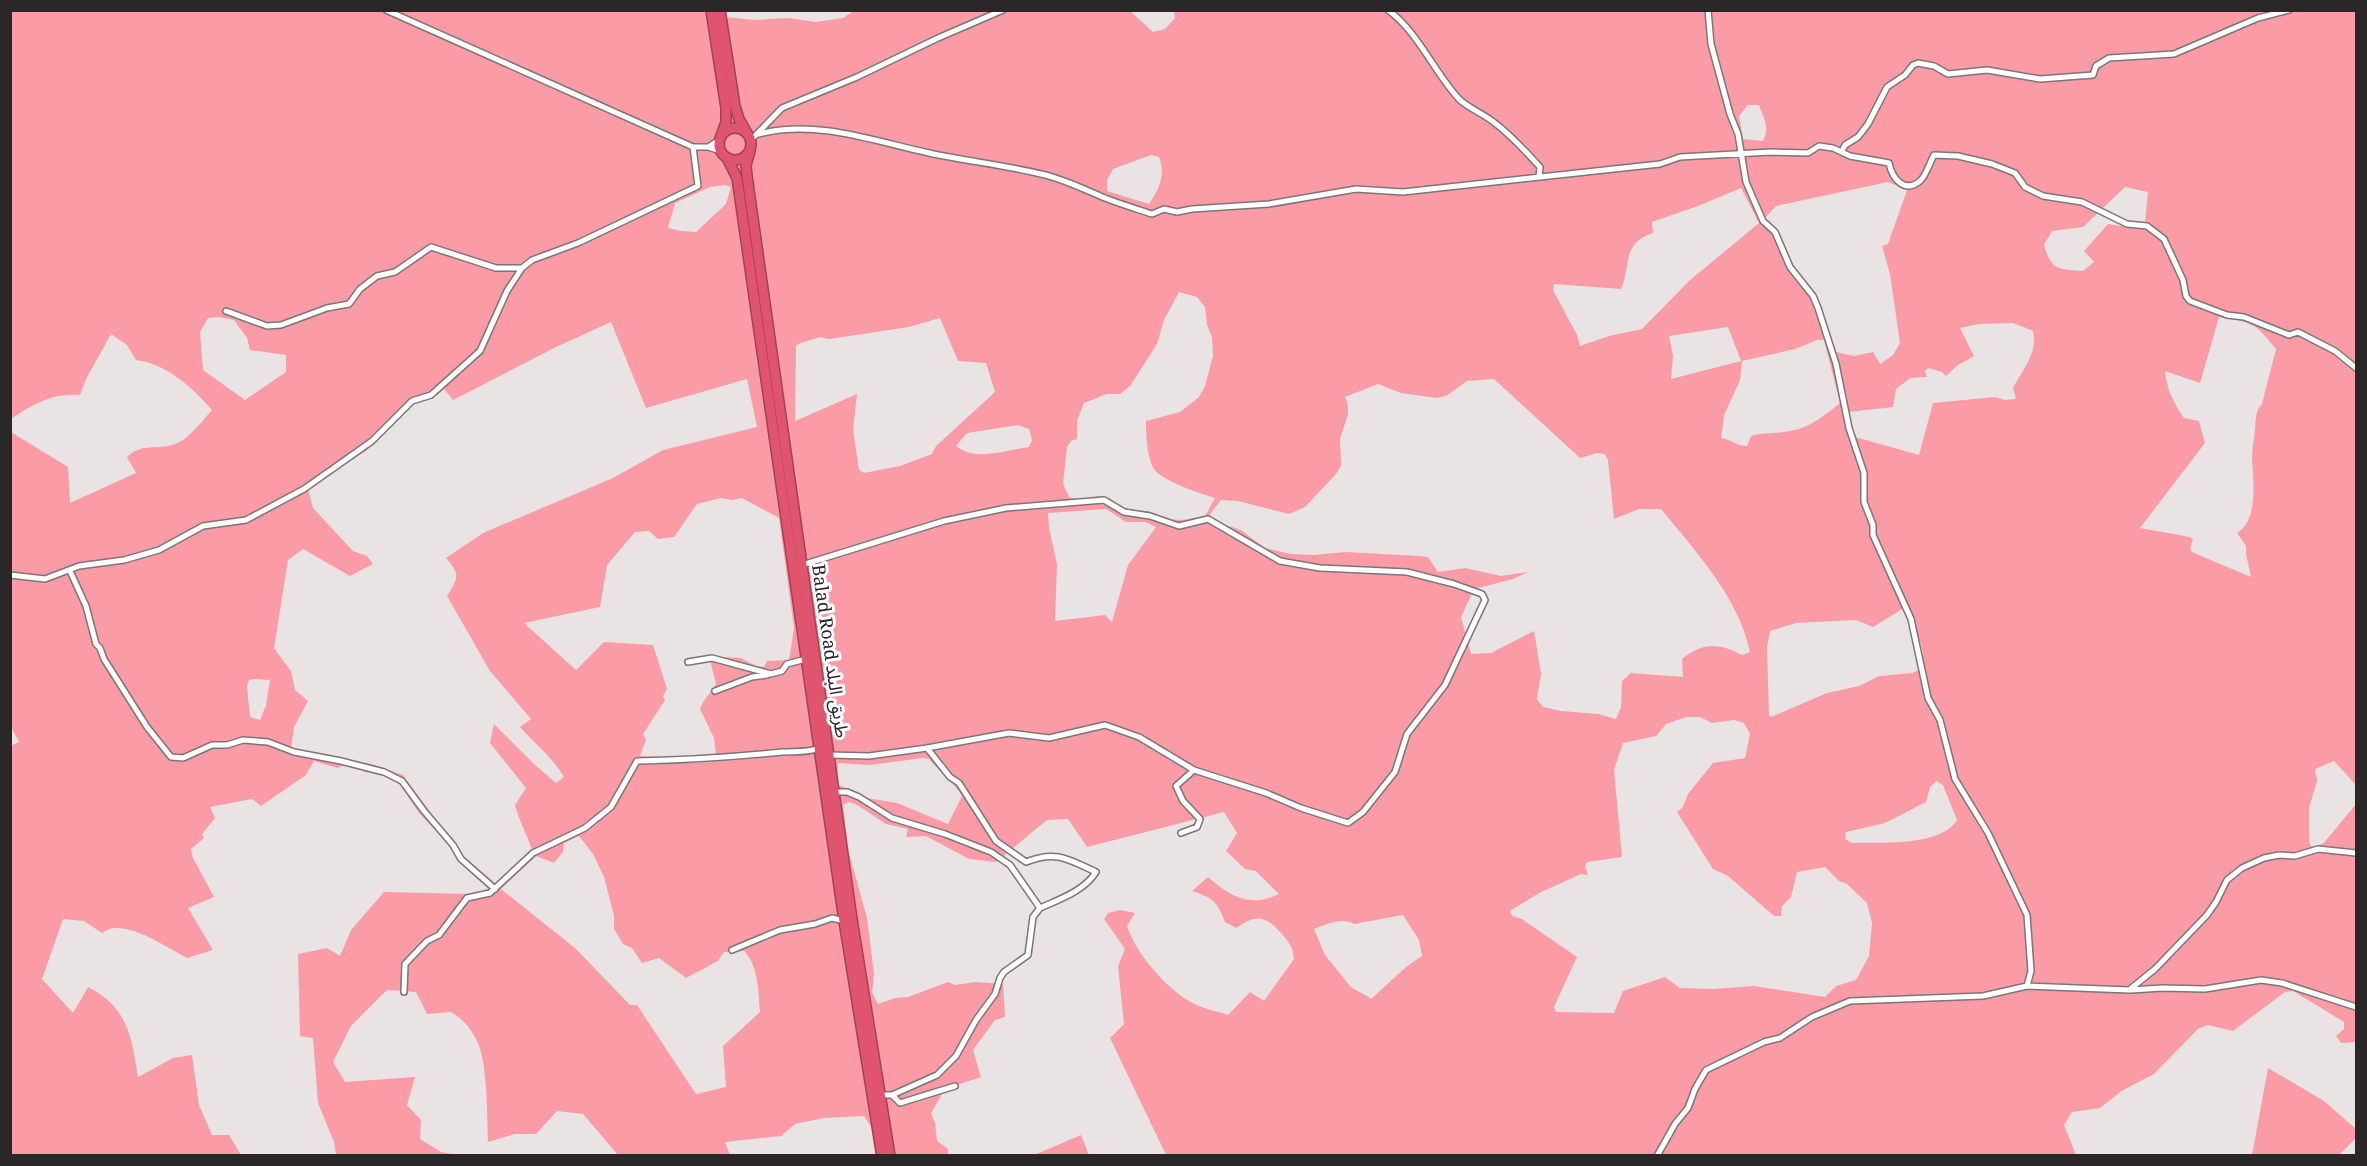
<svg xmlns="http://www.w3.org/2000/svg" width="2367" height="1166" font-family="'Noto Serif','Noto Sans Arabic',serif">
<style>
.green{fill:#fb9ba6;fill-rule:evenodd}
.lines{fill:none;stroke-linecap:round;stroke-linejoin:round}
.street-casing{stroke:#7c7576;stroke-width:8}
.highway-casing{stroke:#a04455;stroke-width:12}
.street{stroke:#fff;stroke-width:5}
.highway{stroke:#e0546d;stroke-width:9}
.labels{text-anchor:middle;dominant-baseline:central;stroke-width:6;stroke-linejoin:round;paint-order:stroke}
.street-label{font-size:18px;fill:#2a2728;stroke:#fff}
</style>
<rect width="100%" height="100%" fill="#eae3e3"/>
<path class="green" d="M726,10l-1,7 29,3 34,-2 28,4 27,-4 12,-8h274l24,22 12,-3 10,-11 -1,-8 1182,1v774l-22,-24 -19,8 2,12 -8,27v35l3,4 11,-3 33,-40v238l-15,1 -5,-7 8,-7v-7l-51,-31 -8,1 -52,39 -25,-6 -10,4 -44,45 -31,16 -23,18 -28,4 -8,13 12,30h-910l-56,-117 14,-14 -6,-58 7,-17 -21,-30 4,-6 12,-3 15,3 -8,13c8,26 38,61 62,75 11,7 27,10 39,14l22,-23 14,9 30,-42c-1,-12 -5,-17 -13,-26 -16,-18 -25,-19 -45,-5l-11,-6c-8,-21 -12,-24 -33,-31l16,-14c23,20 41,31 71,17l-23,-23 -11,-2 -19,-18 11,-18 -13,-21 -137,35 -19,-28 -21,1 -51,42 -27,-3 -43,-23 -20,1 2,-8 -22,-5 -29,-19 -8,-3 -6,3 6,48 18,65 7,56 -2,18 6,12 17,-6 13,-1 40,-15 7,3 21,-3 27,2 2,33 -10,3 -22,30 8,27 -36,12 -14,24 4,10 2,18 11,8v6h-73l-4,-28 -7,-11 -40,2 -29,6 -14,12 -56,6 5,13h-112l-35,-41 -26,-3 -21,23h-21l-27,8c-1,-24 0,-82 -12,-103 -6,-12 -14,-20 -25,-27l-24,2 -11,-22 -29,-2 -36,36 -18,36 12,20 70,-5 -8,28 14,15 -1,19 21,13 17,3h-122l-2,-13 -16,-39 -5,-65 -13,-2 -2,-82 29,-6 13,8 11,-26 33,-38 88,2 18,-6 -30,-26 -11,-18 -30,-31 -19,-28 -10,-8 -25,-5 -12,-6h-11l-4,2 -24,-7 -8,14 -45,31 -9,-7 -42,8 5,11 -13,16 2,4 -13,11 2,9 21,39 -26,11 25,42 -26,8c-20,-10 -65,-42 -85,-25l-18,-12 -21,-2 -21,60 31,34 15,-26c41,21 43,50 50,90l35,-19 19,-3 7,50 13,30h17l12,20h-230l-1,-409 9,-4 -9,-17 1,-293 57,35 2,36 66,-30 -9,-16c15,-14 27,-7 45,-12 16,-4 29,-23 40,-35 -20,-23 -45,-46 -76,-50l-9,-15 -16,-11 -25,45 -6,16c-28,-2 -47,9 -69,24l-1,-408zM1748,105h11c5,13 11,23 4,36l-20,-2 -4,-23zM1151,155l8,2c7,18 0,32 -10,47l-42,-13v-11l6,-11zM1888,182l19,8 -19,54 -6,2 8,28 10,69 -7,12 -13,9 -7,-12 -19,4 -18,-4 -12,-28 -9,-32 -20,-23 -19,-41 -11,-10 11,-12zM725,185l6,2 -5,17 -30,28 -15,-1 -13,-3 7,-25 35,-16zM2125,187l23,5 -3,30 -24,4 -13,-2 -24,27 10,11 -11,9c-25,-2 -31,0 -39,-26l8,-14 31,-4zM1741,188l18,35 -70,58 -47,48 -33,7 -29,10 -3,-11 -24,-45 1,-6 67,5c11,-26 0,-45 32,-56l-1,-11 46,-16zM1179,292l18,5 8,10 2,18 5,12 1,19 -8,30 -6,11 -19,15 -34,9c0,13 1,37 8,48 10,13 45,24 61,29l-10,18 -23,4 -16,-1 -17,-8 -24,-1 -16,-12 -11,-2 -20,4 -9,-3 -6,-13 4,-37 4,-6 6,-2v-18l7,-18 23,-9h13l10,-8 27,-42 7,-24zM219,317l15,3 13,18 3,12 36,5v17l-41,28 -42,-30 -3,-38 8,-14zM2219,317c34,5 36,6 57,32l-14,55c-7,7 -6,15 -7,26 -1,9 -3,19 -3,28 1,22 7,62 -15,75l9,13v8l5,23 -59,-25 -2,-4 3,-8 -3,-3 -50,-9 65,-85 -6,-22 -15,-3c-11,-16 -17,-28 -19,-47l35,12zM940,318l18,43 28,2 9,29 -59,54 -4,8 -32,12 -36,7 -5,-3 -6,-41 4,-35 -62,27 1,-75 2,-2 22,-7 9,2 80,-12zM611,322l35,86 101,-29 10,48 -94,23 -50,28 -130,55 -37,25c15,17 12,20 1,38l43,75 41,48 -11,8c15,17 33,31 44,50l-8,6 -22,-19 -40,-40 -4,19 36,45 -11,17c4,16 12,29 17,45l-36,34 -33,-28 -60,-81 -31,-11 -81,-16 3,-21 14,-26 -13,-11 -4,-19 -17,-23 14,-88 15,-11 47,27 23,-12 -6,-8 -14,-5 -40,-43 -5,-19 59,-39 45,-47 19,-5 13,-9 9,11 103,-53zM2013,323l20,8c5,22 -10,38 -20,57l3,11 -11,1 -10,-3 -62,6 -14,52 -64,-18 -5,-12 -1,-13 44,-5 3,-18 14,-11 17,-1 -2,-6 3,-3 14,4 4,4 12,-11 16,-9 -14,-28 19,-4zM1728,327l13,34 -70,18 2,-23 -4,-20zM1817,340h7l16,63c-15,12 -30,25 -50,28 -13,3 -26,1 -39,5l-4,10c-10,0 -16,-7 -26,-8l3,-23 16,-35 2,-19 53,-12zM1494,379l86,79 17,-5 8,1 3,6 6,59 25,-10h22c35,43 77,87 89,143l-8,3c-24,-12 -38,-13 -60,4l1,18 -52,-4 -9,8 -1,26 -5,12 -18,-5 -37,-3 -18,-4 -6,-8 4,-26 -7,-42 -43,22 -20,1 -10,-37 13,-28 39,-10 15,-7 -27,4 -36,-8 -27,4 -10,-15 -9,-1 -73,-4 -32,3 -23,-1 -26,-6 -24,-18 -30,-10 -1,-6 11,-14 17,1 51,13 16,-7 31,-33 5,-8 -1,-27 8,-25v-9l-3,-8 33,-13 23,9 36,5 9,-2 21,-15zM1018,425l11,4 3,11 -3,7c-23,3 -54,15 -73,-1l11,-13zM721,498l11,2 10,-2 37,20 15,110 -5,32 -22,1 -3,6 -8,-1 -15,-8 -32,-2 7,28c-5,9 -13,15 -16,25l14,29 2,18 -43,2 -33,-2 6,-16 -3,-6 22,-34 -2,-4 4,-7 -14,-44 -49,-3 -28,28 -52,-47 76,-16 7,-42 28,-33 14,-1 9,8 16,-2 23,-33zM1106,509l20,13h19l11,5 -28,38 -16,57 -7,-7 -50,6 2,-57 -8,-36 -1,-15zM1904,608c9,17 25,43 17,61l-9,4 -33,3 -20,10 -32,7 -56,24 -2,-2 -2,-68 3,-16 26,-8 60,-3 17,7zM253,679l17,1 -4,25 -6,15 -10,-3 -3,-30 2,-7zM1686,717h14l12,6 22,-3 10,3 6,11 -5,24 -32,5 -25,31 -5,13 -6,5 36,57 15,7 46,40h7l1,-10 9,-9 6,-25 28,-5 14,14 8,3 20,19 5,20 -3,33 -13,24 -20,6 -11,11 -71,-11 -40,3 -34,-1 -15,-11 -42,14 -9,22 -58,-1 -2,-5 23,-50 -55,-38 -10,-3 -2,-5 29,-18 42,-19 7,1 -3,-9 2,-4 35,-5 -8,-87 9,-27 33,-7 10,-12zM923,758l6,1c8,10 28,27 33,37l-14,28 -51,-21 -30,-5 -30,-14 1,-21 32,2zM1936,781l7,4 14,35c-17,27 -76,22 -105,23l-7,-4 1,-7 39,-9 41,-21 4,-15zM579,836l14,18 11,23 10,39v13l9,15 9,4 10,15 17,-5 27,20 32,-17 6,-9 20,-1c15,16 14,40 16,61l-37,34 3,41 -30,7 -59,-89h-7l-54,-56 -75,-60 35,-33 18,7 9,-11 1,-9zM1403,915l16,25 3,16 -16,11 -35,32c-7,-6 -16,-8 -21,-13l-25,-31 -11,-26c13,-5 28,-12 40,-5z
M2268,1068l56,33 32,28v9l-17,17h-87z
M1081,1135l8,20h-55z"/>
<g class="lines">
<g class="street-casing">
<path id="street" d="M386,10l307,137h15
M1388,10c30,22 45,60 70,88 9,10 27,16 38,26 16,12 30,28 44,43l-1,10
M759,134c56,-15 115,7 170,19 37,8 75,12 112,21 23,5 42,15 64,24 15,6 32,11 47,16l12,-5 13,3 15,-3 77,-5 87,-15 47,3 257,-28 20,-7 91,-5 37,1 11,-7 14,2 17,8 39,7c3,15 15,31 31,18 6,-5 10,-19 14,-26l24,1 34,8 23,9 10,14 18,9 39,6 45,22 20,2 17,13 19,41 3,16 4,5 37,14 17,2 45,18 9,-3 37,19 21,17
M719,140l-11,7 13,4
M751,140l31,-32 75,-31 81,-39 65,-28
M1842,151l3,-6 13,-8 10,-13 19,-37 18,-12 8,-10 5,-2 16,3 14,8 39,-4 53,9 53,-4 3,-9 13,-8 65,-4 84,-36 31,-8
M226,311l41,15 14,-1 46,-17 22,-4 11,-15 17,-13 18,-4 36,-25 65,21h26
M802,565l142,-44 62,-13 98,-8 20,12 26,4 29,10 29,-7 72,42 40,7 87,4 47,12 28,10 3,6 -40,85 -38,49 -12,38 -32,40 -15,11 -47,-15 -35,-15 -72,-23 -55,-33 -34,-12 -56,13 -40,-5 -82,15 -58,8 -40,-1
M70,571l16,35 10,38 4,4 4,11 43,68 24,30 12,1 29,-13h15l16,-5 25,2 26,10 47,9 43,11 18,9 22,30 29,34 8,14 34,30
M10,575l35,4 34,-13 45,-6 35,-10 44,-24 43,-6 58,-31 68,-48 40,-40 19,-6 49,-44 27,-60 15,-23 10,-8 46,-17 120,-57 -5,-39
M688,662l24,-4 59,16 11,-3 5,-7 19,-5
M715,691l37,-14 15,-2
M927,748l23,29 9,6 37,58 30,21c30,-12 42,-3 70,10 -12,19 -36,27 -56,36
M834,792h13l12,5 33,21 53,16 46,18 19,13 30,43 -7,9 -5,38 -24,17 -4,6 -5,16 -19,26 -20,36 -19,19 -45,20
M1181,833l16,-6 3,-8 -17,-18 -7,-15 18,-16
M732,950l48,-20 35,-6 17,-6 12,3
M2027,986l102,4 26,-21 52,-54 9,-13 11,-22 15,-12 22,-10 15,-3 16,1 23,-7 38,4
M2131,990l31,-2 43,1 56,-9 21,3 74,24
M404,992l1,-28 22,-23 12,-6 28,-37 23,-5 43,-40 52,-25 26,-21 26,-46c49,-1 97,-4 145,-9 12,-1 26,1 37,-4
M879,1095h13l8,8 55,-17
M1657,1156l18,-32 13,-16 7,-19 11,-19 58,-28 16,-4 32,-21 38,-16 133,-5 44,-10 4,-15 -4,-56 -39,-82 -33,-54 -15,-59 -12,-22 -17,-79 -38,-84v-10l-9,-23v-29l-15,-45 -13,-64 -18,-56 -5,-12 -23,-29 -15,-35 -12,-11 -17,-39 -8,-48 -8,-20 -19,-70 -3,-34"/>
</g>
<g class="highway-casing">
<path id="highway" d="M711,10l15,98v14l-5,14
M720,10l15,96 4,13 9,16
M719 144a16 16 0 1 1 32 0a16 16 0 1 1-32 0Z
M750,151l-4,14 1,11 105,743 38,237
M727,158l10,20 107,743 38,235"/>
</g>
<use href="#street" class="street"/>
<use href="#highway" class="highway"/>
</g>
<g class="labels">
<g class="street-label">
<text transform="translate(831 651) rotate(82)">Balad Road طريق البلد</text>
</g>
</g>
<rect width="2367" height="1166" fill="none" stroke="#2a2728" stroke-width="24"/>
</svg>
